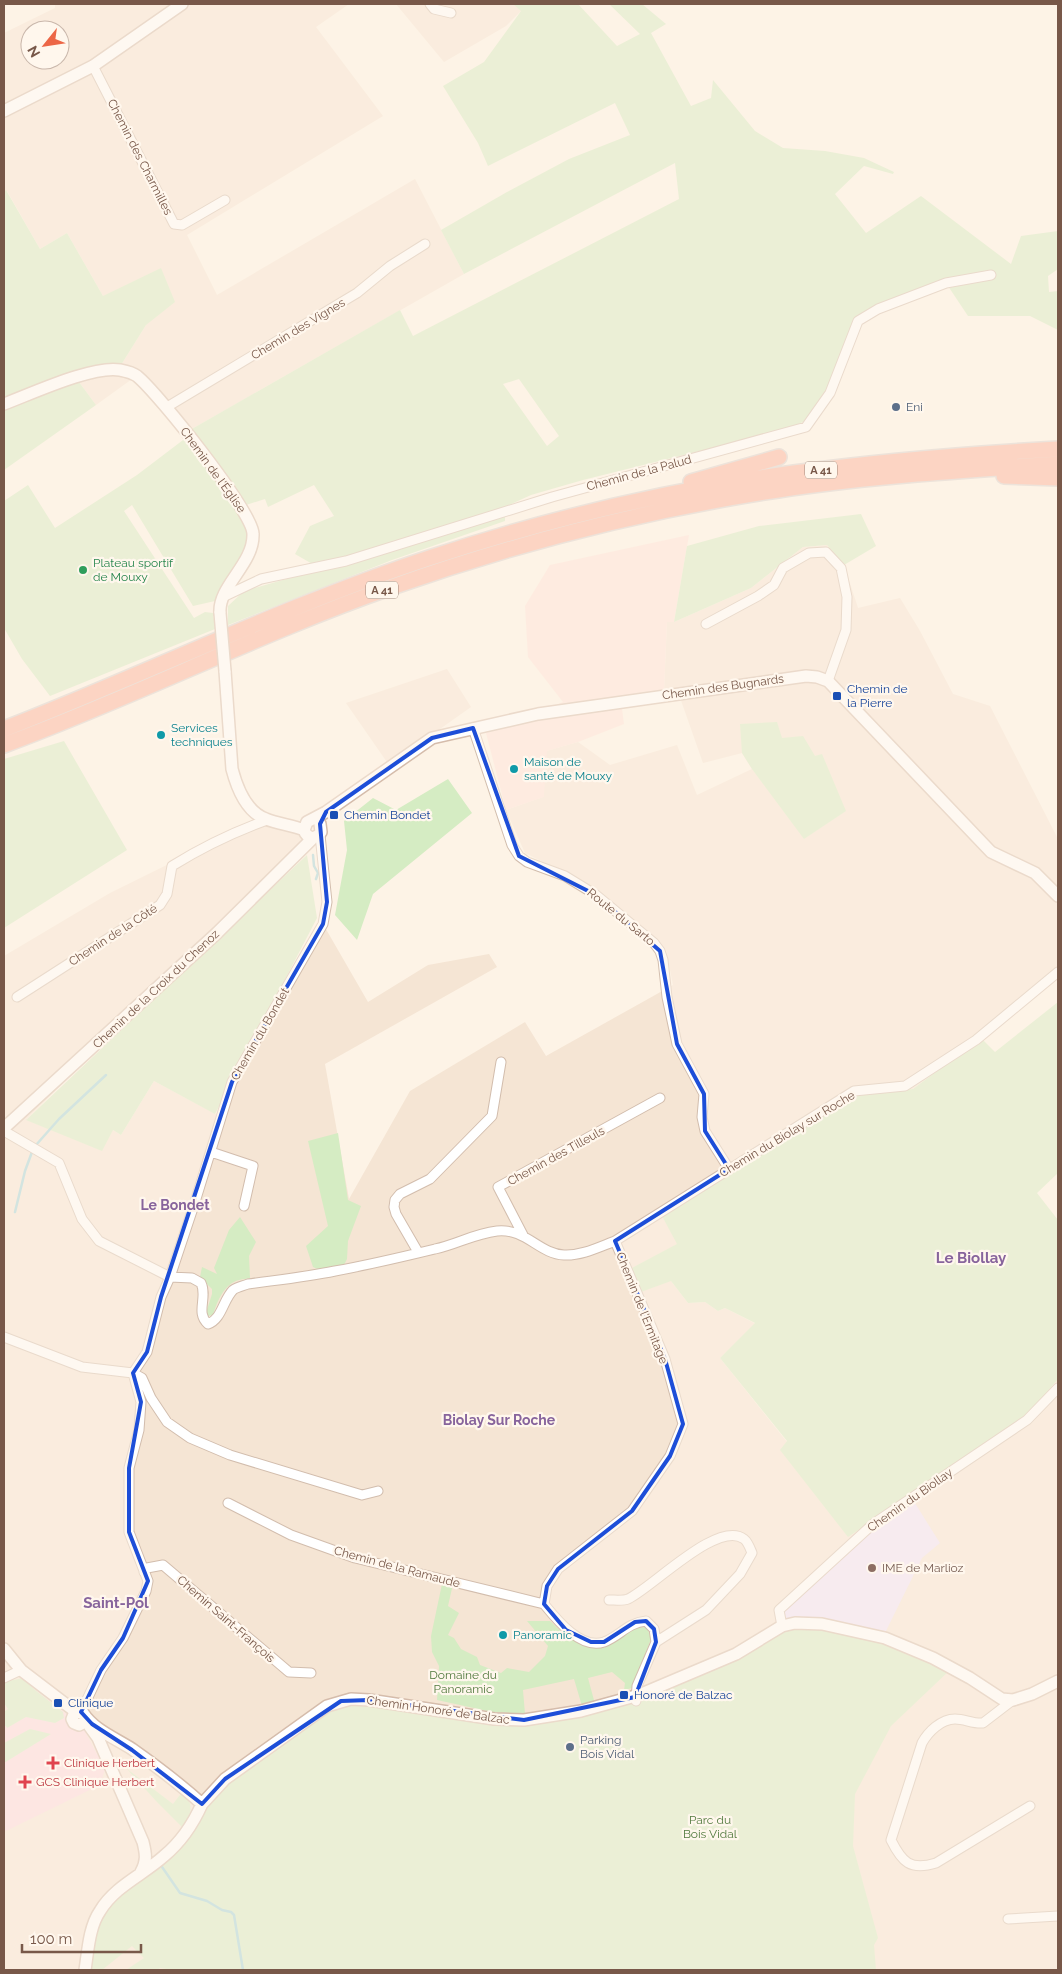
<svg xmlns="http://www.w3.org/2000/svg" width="1062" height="1974" font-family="Raleway,sans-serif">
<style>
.residential{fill:#f5e5d4;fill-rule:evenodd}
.commercial{fill:#fee3d9}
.education{fill:#f0e2fa}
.medical{fill:#fcd8de}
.green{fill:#d5ecc3;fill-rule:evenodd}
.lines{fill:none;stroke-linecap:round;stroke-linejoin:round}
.stream{stroke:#9fd3da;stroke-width:2.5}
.street-casing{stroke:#d2bdad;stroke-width:11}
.secondary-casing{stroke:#d5bcab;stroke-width:14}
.highway-casing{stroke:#d9d0cc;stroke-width:18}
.street{stroke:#fff;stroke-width:9}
.secondary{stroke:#fff;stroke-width:11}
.highway{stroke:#fab09a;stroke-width:15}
.secondary-bridge-casing{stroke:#d5bcab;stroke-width:14;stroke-linecap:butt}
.secondary-bridge{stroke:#fff;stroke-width:11}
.marked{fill:none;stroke:#1d4ed8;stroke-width:4;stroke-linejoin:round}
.service-dot{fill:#5c6f8a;stroke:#fff7ed;stroke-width:2}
.leisure-dot{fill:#2e9e5b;stroke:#fff7ed;stroke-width:2}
.transit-dot{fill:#1a4fb4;stroke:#fff7ed;stroke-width:2}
.culture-dot{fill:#0f9aa8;stroke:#fff7ed;stroke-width:2}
.education-dot{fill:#8d6e63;stroke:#fff7ed;stroke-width:2}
.health-dot{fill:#e0444e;stroke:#fff7ed;stroke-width:2}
.labels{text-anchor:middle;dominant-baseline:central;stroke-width:4.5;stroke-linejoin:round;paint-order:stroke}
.shield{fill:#fff7ed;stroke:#a0887a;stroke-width:1}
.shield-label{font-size:11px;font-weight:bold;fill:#785849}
.street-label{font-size:12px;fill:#785849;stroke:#fff7ed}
.service-label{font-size:12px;fill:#4e5e75;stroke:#fff7ed;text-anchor:start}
.leisure-label{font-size:12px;fill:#27864d;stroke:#fff7ed;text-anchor:start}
.transit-label{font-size:12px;fill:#164399;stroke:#fff7ed;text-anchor:start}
.culture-label{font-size:12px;fill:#0d838f;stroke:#fff7ed;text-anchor:start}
.education-label{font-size:12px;fill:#785e54;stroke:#fff7ed;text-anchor:start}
.park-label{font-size:12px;fill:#51793d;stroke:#fff7ed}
.health-label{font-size:12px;fill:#be3a42;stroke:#fff7ed;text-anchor:start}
.neighbourhood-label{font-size:14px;font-weight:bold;fill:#87649c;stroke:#fff7ed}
.quarter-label{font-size:15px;font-weight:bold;fill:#87649c;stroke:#fff7ed}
</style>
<rect width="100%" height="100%" fill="#fdf3e6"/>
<path class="residential" d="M55,4h294l-33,23 67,89 -196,119 30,60 198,-116 49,95 -274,156 -58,-51 -36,26 -17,-23 42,-17 25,-40 -43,-29 -36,-63 -27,16 -33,-58 -3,1v-159l51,-25zM30,30h30v30h-30z
M396,4h132l-22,22 -62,36z
M827,545l17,20 14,43 42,-10 20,33 33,63 37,12 68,133v139l-77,60 -68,51 -51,4 -200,123 16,27 -7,38 17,22 17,-1 13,9 7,-3 31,16 -36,34 67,84 242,-28 29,-35v591h-1054v-1014l106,-63 146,-72 47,12v11l-276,275 86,11 8,5 33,-54 62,33 107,-190 45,78 60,-37 61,-11 8,13 -172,97 24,135 61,-108 115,-69 21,34 127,-71 -7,-35 -30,-28 -53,-40 -58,-29 -19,-43 37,-13 3,-46 32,-9 32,23 67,-20 20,50 55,-26 -10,-16 -39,10 -26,-74 -13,3 3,-70h7l77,-34 52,-41z
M447,669l24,38 -82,58 -43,-62z"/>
<path class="commercial" d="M689,535l-15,87h-7l-3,70 -42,17 2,15 -46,18 -31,9 -3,46 -38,13 -20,-77 77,-31 -35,-45 -3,-51 25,-41z"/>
<path class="education" d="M913,1500l27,43 -18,15 -38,77 -95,-15 -5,-2 -1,-6 97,-90z"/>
<path class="medical" d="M35,1690l47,36 23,43 -5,16 -96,47v-120l9,-5z"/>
<path class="green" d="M513,4h65l39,42 23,-12 -31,-30h33l24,20 -15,9 40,73 20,-8 2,-18 42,51 28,17 42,3 39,7 30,14 -1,2 -29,-8 -29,28 31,39 55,-37 90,68 10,-28 37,-5v38l-10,7 1,16 9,-1v39l-28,-14h-62l-22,-33 -88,38 -31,67 -22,33 -17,8 -205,51 -52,15 -26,12v14l-113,39 -164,65v-19l16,-15 77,-22 -26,-15 15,-28 24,-10 -20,-31 -46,22 -3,-8 -19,6 -56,-75 210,-120 13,26 266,-137 -4,-36 -211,111 -23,-44 66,-38 62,-33 61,-24 -15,-32 -127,63 -10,-23 -35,-57 41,-24 37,-51zM519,379l40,57 -12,10 -44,-62z
M6,190l34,59 27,-16 36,63 58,-28 14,34 -29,23 -25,40 -42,17 17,23 -92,65v-278z
M187,437c20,27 71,82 60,116 -4,13 -24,36 -32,48l-22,5 -61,-101 -8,6 70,107 11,-6 8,1 2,16 -165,67 -28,-37 -18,-31v-127l24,-16 27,43 82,-53z
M861,514l15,32 -32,19 -17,-20 -24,2 -52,41 -77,34 13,-76 72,-20z
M777,722l5,16 21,-2 12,20 7,-2 24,57 -42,28 -52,-70 -10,-16 -2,-29z
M64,741l63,109 -123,78v-169z
M448,779l24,34 -99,81 -16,46 -22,-25 12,-65 -3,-29 29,-23 23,12z
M307,855l10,63 -102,196 -61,-33 -33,54 -8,-5 -11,21 -76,-31z
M1058,1002v171l-21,20 21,27v159l-29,35 -181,123 -68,-87 7,-9 -67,-83 35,-35 -30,-15 -7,3 -13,-9 -17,1 -17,-22 -30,11 -11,-23 47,-25 -15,-28 200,-123 51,-4 68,-51 14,14z
M338,1133l10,67 13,6 -13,35 -1,18 -4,8c-11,3 -20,5 -30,0l-7,-21 22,-20 -20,-85z
M240,1217l16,25 -7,14 1,22c-4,1 -11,1 -16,4 -11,5 -18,22 -21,33l-5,1 -2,-3 6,-19v-5l-12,-12 2,-10 15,7 -3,-6 15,-38z
M442,1584h11l-5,22 11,7 -11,22 6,3 7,11 16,8 3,8 21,8 6,-5 22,4 16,-16 3,-10 -21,-25h23c18,17 29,25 54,27l28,-20 15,-1 4,12 -19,49 -8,2 1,-7 -13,-11 -24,6 7,26 -13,2 -8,-27 -51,11 2,24 -33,-2 -55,-12 2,-34 -7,-14 -1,-16z
M793,1627l62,6 30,7 65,30 -59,56 -36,68 -2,52 25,92 -4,7 2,25h-703l-13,-2 -2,2h-32l18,-12 -12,-12 -30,24h-11l5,-41 15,-25 44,-38 60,-73 83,-62 36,-22 16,-6 219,16 33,-7 42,-13 95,-42 36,-23z
M23,1678l12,12 28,22 1,6 -9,5 -29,-6 -19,11 -1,-2 -2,1v-15l4,-3 -4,-6v-21z
M30,1729l21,5 -47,29v-20z
M127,1769l46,35 10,-13c11,13 9,23 0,37l-26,-26z"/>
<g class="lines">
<path class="stream" d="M313,855l1,11 4,7 -2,6
M36,1145l23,-26 47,-44
M15,1212l10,-41 7,-19
M160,1864l20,29 27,8 15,9 9,2 3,3 9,55"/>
<g class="street-casing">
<path id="street" d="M430,4l4,5 17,4
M93,66l81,158 8,1 43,-25
M167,407l190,-114 33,-27 35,-22
M223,597l38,-18 85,-18 206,-64 254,-70 24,-34 28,-72 20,-12 68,-26 45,-8
M706,624l52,-28 16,-11 9,-17 26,-15 17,-1 15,16 6,29 -1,33 -18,51
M473,728l39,117 7,11 8,6 38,14 31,19 58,48 6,8 3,9 4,37 10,47 27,50 -2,23 3,14 24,38
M17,997l143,-92 7,-11 5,-28c29,-18 62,-34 95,-46
M4,1131l55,32 23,56 17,22 71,36 25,-75 37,-120 91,-158 4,-22 -7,-67
M211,1152l42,14 -9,40
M523,1235l-25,-48 162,-89
M615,1241l50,118 18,65 -13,32 -38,55 -74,58 -11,17 -3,18c13,16 37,46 60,38 16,-6 23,-19 42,-21l8,8 2,13 -19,44 -1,15
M418,1252l-22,-38 -2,-7 1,-7 5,-6 30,-15 62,-63 9,-54
M4,1337l78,30 51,6 8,29 -2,28 -10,38v64l19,49 -2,10 -23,47 -22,32 -20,42
M378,1491l-16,4 -132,-40 -40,-17 -23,-16 -16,-24 -9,-20 -9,-5 14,-21 14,-55 9,-20 22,1 9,5c7,14 -6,30 7,41 14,-5 15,-24 25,-34 4,-3 10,-4 15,-6 29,-4 58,-7 87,-13 33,-6 67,-14 100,-22 23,-5 38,-15 62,-18 29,-3 42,23 67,24 17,1 35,-8 51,-14l239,-150 51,-5 71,-46 82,-68
M228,1503l63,32 64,23 189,46
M144,1572l3,-4 16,-3 126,107 22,1
M609,1600c6,0 14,1 19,-1 24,-11 90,-80 116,-60 4,3 6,9 8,14l-12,21 -34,36 -50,32
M782,1626l-3,-16 94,-86 154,-104 31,-32
M4,1678l17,-8
M1013,1700l-30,23c-10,1 -18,-4 -28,-4 -14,0 -27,13 -33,24l-31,97c11,22 19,31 45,23l94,-57
M1008,1919l50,-3"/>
</g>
<g class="secondary-casing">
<path id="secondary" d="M4,111l89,-45 89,-62
M4,404c27,-10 89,-39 116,-34 5,1 13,3 17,6 21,17 116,136 116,158 1,30 -35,52 -33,79
M225,671l7,98c5,19 14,43 34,50 12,5 26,6 38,11
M320,824l1,8c-5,8 -14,7 -17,-2l3,-8 19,-10 106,-74 106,-24 268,-38 11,1 11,4 163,171 44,21 23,23
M4,1128l213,-195 96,-95
M4,1649l17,21 55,42
M83,1723l-4,2 -5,-2 -2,-4 2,-5 4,-2 5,1c11,17 32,25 49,36 24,17 48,35 70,55 -9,20 -21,38 -38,52 -21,19 -49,30 -64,55 -11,16 -12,40 -15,59
M90,1727l8,11 45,104c3,12 4,19 -2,30
M202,1804l23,-25 102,-73 24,-7 18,1 125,19 30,1 57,-9 58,-16 97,-41 46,-28 13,-3 27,1 63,14 48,20 37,20 32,21 11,1 19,-6 26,-13"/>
</g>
<g class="highway-casing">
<path id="highway" d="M1004,476l54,2
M691,482l88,-25
M4,729c142,-55 280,-123 425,-171 118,-39 242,-68 365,-85 88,-12 176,-19 264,-24
M4,745c131,-48 256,-112 388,-158 125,-44 255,-77 386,-97 93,-14 187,-20 280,-26"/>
</g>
<use href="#street" class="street"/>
<use href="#secondary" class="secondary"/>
<use href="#highway" class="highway"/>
<g class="secondary-bridge-casing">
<path id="secondary-bridge" d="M220,613l5,58"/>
</g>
<use href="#secondary-bridge" class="secondary-bridge"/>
</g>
<path d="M0 0H1062V1974H0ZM473,728l46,128 77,39 64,56 17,93 27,50 1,37 24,38 -114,72 50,118 18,65 -13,32 -38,55 -74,58 -11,17 -3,18 22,26 25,12h13l31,-20 11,-1 8,8 2,13 -21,55 -111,23 -155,-20 -28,1 -116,78 -23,25 -70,-54 -40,-26 -11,-12 20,-42 22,-32 25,-57 -19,-49v-64l12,-66 -8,-29 14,-21 14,-55 71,-215 91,-158 4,-22 -7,-78 6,-12 106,-74z" fill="#fdf3e6" fill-opacity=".55" fill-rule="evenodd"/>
<path class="marked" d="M473,728l46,128 77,39 64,56 17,93 27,50 1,37 24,38 -114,72 50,118 18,65 -13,32 -38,55 -74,58 -11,17 -3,18 22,26 25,12h13l31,-20 11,-1 8,8 2,13 -21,55 -111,23 -155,-20 -28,1 -116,78 -23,25 -70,-54 -40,-26 -11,-12 20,-42 22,-32 25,-57 -19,-49v-64l12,-66 -8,-29 14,-21 14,-55 71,-215 91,-158 4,-22 -7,-78 6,-12 106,-74z"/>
<g class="service-dot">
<circle cx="896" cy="407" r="5"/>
<circle cx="570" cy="1747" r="5"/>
</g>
<circle class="leisure-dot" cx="83" cy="570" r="5"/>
<g class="transit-dot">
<rect x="832" y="691" width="10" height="10" rx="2.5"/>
<rect x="329" y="810" width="10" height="10" rx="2.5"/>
<rect x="619" y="1690" width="10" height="10" rx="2.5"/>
<rect x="53" y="1698" width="10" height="10" rx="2.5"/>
</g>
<g class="culture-dot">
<circle cx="161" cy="735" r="5"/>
<circle cx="514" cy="769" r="5"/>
<circle cx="503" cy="1635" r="5"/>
</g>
<circle class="education-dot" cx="872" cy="1568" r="5"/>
<g class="health-dot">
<path d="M50.5 1755.5h5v5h5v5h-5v5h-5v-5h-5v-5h5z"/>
<path d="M22.5 1774.5h5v5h5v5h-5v5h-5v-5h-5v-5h5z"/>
</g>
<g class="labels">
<g class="shield">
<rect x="805" y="461.5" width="32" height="17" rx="4"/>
<rect x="366" y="581.5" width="32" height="17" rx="4"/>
</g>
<g class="shield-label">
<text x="821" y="470">A 41</text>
<text x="382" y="590">A 41</text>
</g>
<g class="street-label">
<text transform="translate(140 157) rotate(63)">Chemin des Charmilles</text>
<text transform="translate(298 329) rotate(-31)">Chemin des Vignes</text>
<text transform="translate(213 470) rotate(54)">Chemin de l'Église</text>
<text transform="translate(639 473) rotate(-15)">Chemin de la Palud</text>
<text transform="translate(723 687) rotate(-8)">Chemin des Bugnards</text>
<text transform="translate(621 917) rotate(39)">Route du Sarto</text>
<text transform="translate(113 935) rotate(-33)">Chemin de la Côté</text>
<text transform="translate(156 989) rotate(-43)">Chemin de la Croix du Chenoz</text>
<text transform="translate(260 1034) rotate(-60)">Chemin du Bondet</text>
<text transform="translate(787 1134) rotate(-31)">Chemin du Biolay sur Roche</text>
<text transform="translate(556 1156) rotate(-29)">Chemin des Tilleuls</text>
<text transform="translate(642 1308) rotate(68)">Chemin de l'Ermitage</text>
<text transform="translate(910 1500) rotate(-35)">Chemin du Biollay</text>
<text transform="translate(397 1567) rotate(15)">Chemin de la Ramaude</text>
<text transform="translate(226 1619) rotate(41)">Chemin Saint-François</text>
<text transform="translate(438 1710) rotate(8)">Chemin Honoré de Balzac</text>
</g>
<g class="service-label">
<text x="906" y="407">Eni</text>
<text x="580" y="1740">Parking<tspan x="580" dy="14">Bois Vidal</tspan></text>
</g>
<g class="leisure-label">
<text x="93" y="563">Plateau sportif<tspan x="93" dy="14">de Mouxy</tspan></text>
</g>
<g class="transit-label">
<text x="847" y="689">Chemin de<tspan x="847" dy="14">la Pierre</tspan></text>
<text x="344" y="815">Chemin Bondet</text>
<text x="634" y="1695">Honoré de Balzac</text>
<text x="68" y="1703">Clinique</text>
</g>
<g class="culture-label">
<text x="171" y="728">Services<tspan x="171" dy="14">techniques</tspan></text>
<text x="524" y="762">Maison de<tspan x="524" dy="14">santé de Mouxy</tspan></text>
<text x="513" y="1635">Panoramic</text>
</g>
<g class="education-label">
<text x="882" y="1568">IME de Marlioz</text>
</g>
<g class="park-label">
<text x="463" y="1675">Domaine du<tspan x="463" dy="14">Panoramic</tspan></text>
<text x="710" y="1820">Parc du<tspan x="710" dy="14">Bois Vidal</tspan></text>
</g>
<g class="health-label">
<text x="64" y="1763">Clinique Herbert</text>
<text x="36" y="1782">GCS Clinique Herbert</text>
</g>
<g class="neighbourhood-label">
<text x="175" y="1205">Le Bondet</text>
<text x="499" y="1420">Biolay Sur Roche</text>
</g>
<g class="quarter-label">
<text x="971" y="1258">Le Biollay</text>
<text x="116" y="1603">Saint-Pol</text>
</g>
</g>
<rect width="1062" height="1974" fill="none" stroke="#785849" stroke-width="10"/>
<g transform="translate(45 45) rotate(240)"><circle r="24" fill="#fff7ed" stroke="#c9b7ab"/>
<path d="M0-4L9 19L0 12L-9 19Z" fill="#ec6646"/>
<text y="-8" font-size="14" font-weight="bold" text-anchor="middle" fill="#785849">N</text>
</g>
<path d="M22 1944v8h119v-8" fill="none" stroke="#785849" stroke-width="2.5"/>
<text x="30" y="1944" font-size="15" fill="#785849" stroke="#fff7ed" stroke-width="4" paint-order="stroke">100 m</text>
</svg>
